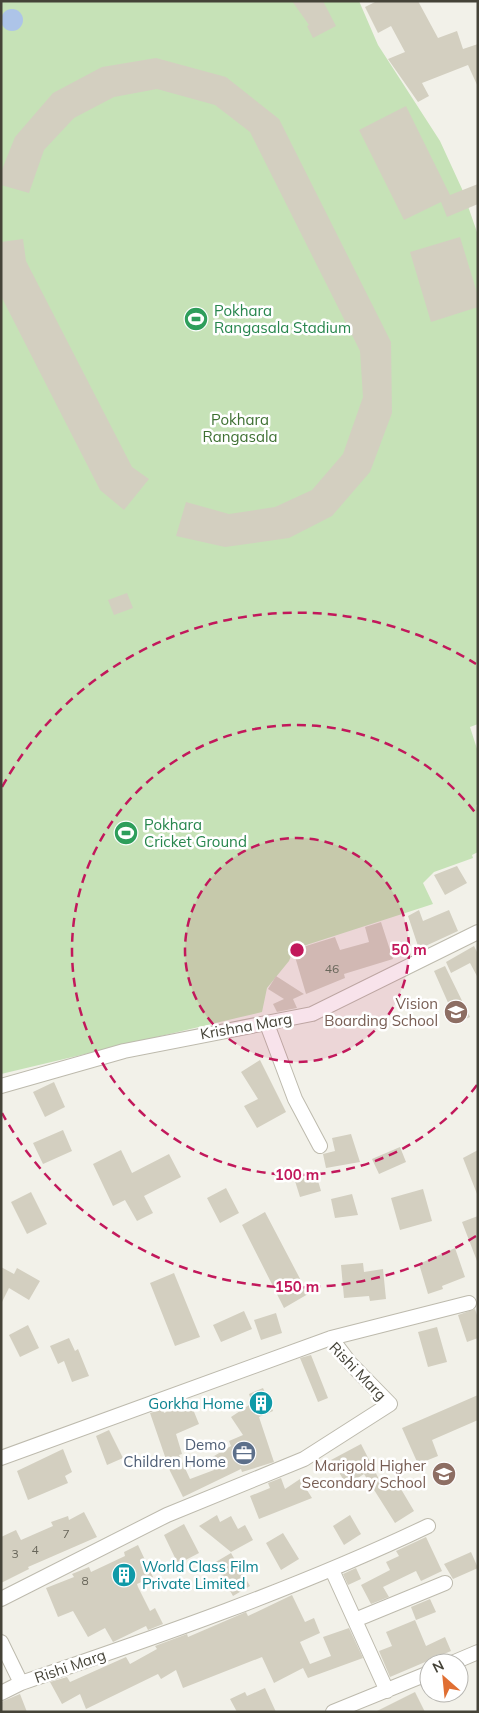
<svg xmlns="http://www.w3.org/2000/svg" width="479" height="1713" font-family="Mulish,sans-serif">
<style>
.green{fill:#c6e2b7}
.water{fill:#adc4e8}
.building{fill:#d3cfc0}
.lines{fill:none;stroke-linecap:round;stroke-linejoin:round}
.minor-casing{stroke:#bdbaad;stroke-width:16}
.minor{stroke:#fff;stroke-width:14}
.ring{fill:none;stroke:#c2185b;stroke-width:2.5;stroke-dasharray:9 6}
.labels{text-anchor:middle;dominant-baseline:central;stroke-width:5;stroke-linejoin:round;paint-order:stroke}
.number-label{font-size:12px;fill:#68665a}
.leisure-label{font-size:15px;fill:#27864d;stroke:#fff;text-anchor:start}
.park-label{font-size:15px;fill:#3e7032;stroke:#fff}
.education-label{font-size:15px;fill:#785e54;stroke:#fff;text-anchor:end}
.street-label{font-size:15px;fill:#454338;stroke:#fff}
.culture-label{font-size:15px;fill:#0d838f;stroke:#fff;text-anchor:end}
.service-label{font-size:15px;fill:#4e5e75;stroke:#fff;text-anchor:end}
.centre{fill:#c2185b;stroke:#fff;stroke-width:2.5}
.ring-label{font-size:15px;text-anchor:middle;font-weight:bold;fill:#c2185b;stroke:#fff;stroke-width:5;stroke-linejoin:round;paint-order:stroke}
</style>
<rect width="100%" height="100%" fill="#f2f1e9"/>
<path class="green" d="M1,1h358l19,44 62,96 22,48 16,46v489l-8,3 8,25v52l-2,1 2,7v40l-6,3 1,3 -39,14 -11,11 10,21 -139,45 -5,12 -22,27 -5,24 -261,62z"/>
<path class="water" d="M1 20a11 11 0 1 1 22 0a11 11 0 1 1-22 0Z"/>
<path class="building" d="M292,1h31l13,25 -23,12 -6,-12 2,-1z
M377,1h41l20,37 19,-7 6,18 15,-5v43l-10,-22 -46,18 7,13 -11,6 -30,-43 17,-7 -14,-26 -13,7 -13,-26z
M156,58l70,19 53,42 112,223 1,71 -22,59 -38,44 -43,22 -64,9 -49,-11 10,-34 43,12 46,-7 37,-17 31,-36 20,-57 -3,-46 -110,-219 -35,-27 -58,-16 -43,8 -40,21 -30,32 -15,43 -28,-8v-13l14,-35 38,-44 49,-26z
M406,106l44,89 28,-11v20l-31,13 -6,-15 -37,18 -45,-90z
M460,237l18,59v11l-47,15 -21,-70z
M23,239l3,22 106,206 17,12 -25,31 -24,-20 -99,-194v-54z
M127,593l6,15 -19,7 -6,-15z
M457,866l10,17 -22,12 -11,-20z
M419,910l4,11 26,-11 9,21 -39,18 -11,-33z
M381,922l12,37 -49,15 1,4 -39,16 -13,-44 42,-13 5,13 29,-8 -4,-15z
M474,946l4,8v24l-8,-15 -19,10 -5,-11z
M445,966l25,51 -13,6 -23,-52z
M276,976l28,18 -11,5 4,9 -20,4 -4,-8 11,-5 -16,-10z
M260,1060l26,52 -29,16 -13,-22 14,-7 -17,-27z
M54,1082l11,25 -20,10 -12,-25z
M63,1130l9,21 -29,13 -10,-21z
M351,1134l9,28 -34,6 -3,-14 12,-3 -3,-13z
M400,1147l6,15 -27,12 -7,-15z
M121,1150l11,23 37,-19 12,23 -37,19 9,17 -16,8 -12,-21 -12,6 -20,-42z
M478,1150v44h-1l-14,-36z
M316,1174l5,17 -21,6 -5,-16z
M226,1188l13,25 -19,10 -13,-25z
M423,1189l9,32 -32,9 -9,-32z
M31,1192l16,32 -20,10 -16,-32z
M352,1194l6,21 -23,3 -4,-19z
M265,1212l43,82 -24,14 -42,-83z
M478,1216v45h-1l-15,-39z
M455,1248l10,29 -23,9 1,3 -15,5 -9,-30z
M363,1263l1,9 19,-3 3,30 -16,2 -1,-5 -25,2 -3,-33z
M1,1267l13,7 3,-6 23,13 -11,19 -20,-12 -8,16z
M174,1273l26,64 -25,9 -25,-63z
M475,1309l3,9v20l-11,4 -9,-27z
M244,1311l8,18 -31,13 -8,-17z
M276,1313l6,20 -21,7 -7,-20z
M28,1325l11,23 -19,9 -11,-22z
M437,1327l10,35 -19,5 -10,-35z
M69,1338l6,13 3,-2 11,27 -17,6 -8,-21 -6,3 -8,-18z
M311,1355l17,43 -10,4 -18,-44z
M263,1388l10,23 -14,6 15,45 -32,10 -1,-3 -58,28 -13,-26 -20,-58 13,-4 1,4 26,-11 9,22 -23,10 6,20 -3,1 11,24 24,-9 -5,-11 22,-13 -2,-5 14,-6 -12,-18 21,-14 -3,-9z
M478,1395v25l-46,20 6,16 -20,8 -16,-36z
M109,1430l14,28 -16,7 -11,-29z
M361,1444l24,47 13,-7 16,27 -19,12 -31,-49 -17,11 -16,-25z
M63,1449l9,23 -7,4 3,7 -40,17 -11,-29z
M281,1478l4,11 15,-10 12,19 -53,21 -9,-23 20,-8 -2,-5z
M84,1512l13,25 -69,30 1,2 -28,14v-46l15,-7 5,10 32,-14 -2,-4 17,-6 1,4z
M217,1515l3,7 11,-6 7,13 7,-4 8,15 -22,12 -32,-26z
M350,1515l11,19 -17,11 -11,-19z
M184,1524l15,29 -21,11 -14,-29z
M283,1533l16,26 -18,11 -15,-27z
M426,1537l16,34 -21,10 -5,-10 -33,16 6,10 -18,7 -10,-19 29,-15 -4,-8 13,-6 -3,-5z
M138,1545l15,32 -16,7 1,3 12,24 5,-3 8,16 -15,6 -2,-4 -33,16 -8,-14 -17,9 -15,-26 -15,6 -12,-29 28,-11 -2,-3 17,-7 2,5 34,-16 -1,-4z
M471,1552l7,16 -25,11 -9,-15z
M231,1553l19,33 -17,10 -19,-33z
M356,1568l5,11 -13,6 -5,-11z
M292,1595l13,27 9,-4 6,15 -20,9 10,22 21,-8 -8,-19 26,-9 14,30 -55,20 -5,-10 -29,15 -12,-26 -79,31 -7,-18 -15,9 -3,-5 -72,35 -6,-15 -18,10 -12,-22 17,-5 3,5 56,-25 4,7 27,-15 -2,-3 32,-12 1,3 58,-25 2,4z
M430,1599l6,13 -20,8 -5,-13z
M415,1620l11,26 19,-9 6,14 -61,26 -11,-26 13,-5 -6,-14z
M265,1688l11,24h-39l-7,-13 15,-7 2,4z
M415,1692l10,20h-50z
M20,1694l7,18h-26v-10z"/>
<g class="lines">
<g class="minor-casing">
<path id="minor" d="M267,1024l28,75 25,47
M1,1086l123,-35 188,-37 166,-82
M1,1458l330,-120 138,-35
M332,1570l55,121
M1,1599l166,-84 137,-56 86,-55 -40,-41 -19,-25
M355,1620l90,-37
M1,1642l20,41
M452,1663l26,-11
M1,1693l20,-10c138,-47 275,-94 407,-157
M333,1712l96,-39"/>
</g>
<use href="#minor" class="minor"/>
</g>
<circle cx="297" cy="950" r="112" fill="#c2185b" fill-opacity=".12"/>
<g class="ring">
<circle cx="297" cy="950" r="112"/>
<path d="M477 1085A225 225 0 1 1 477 815"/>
<path d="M476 1236A337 337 0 0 1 2 1113M2 787A337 337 0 0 1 476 664"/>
</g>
<defs>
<g id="stadium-disc" transform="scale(1.25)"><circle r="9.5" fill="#2e9e5b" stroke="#fff"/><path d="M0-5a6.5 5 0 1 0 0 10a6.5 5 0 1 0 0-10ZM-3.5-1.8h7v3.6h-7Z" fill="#fff"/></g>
<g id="school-disc" transform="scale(1.25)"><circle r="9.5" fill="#8d6e63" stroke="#fff"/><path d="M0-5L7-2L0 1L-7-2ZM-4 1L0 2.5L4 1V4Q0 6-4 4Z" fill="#fff"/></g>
<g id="building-disc" transform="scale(1.25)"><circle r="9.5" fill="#0f9aa8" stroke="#fff"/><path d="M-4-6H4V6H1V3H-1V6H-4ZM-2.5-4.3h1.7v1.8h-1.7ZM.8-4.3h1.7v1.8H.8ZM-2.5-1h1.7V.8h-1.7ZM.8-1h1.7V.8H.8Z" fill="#fff"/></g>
<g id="office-disc" transform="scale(1.25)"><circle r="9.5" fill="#5c6f8a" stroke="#fff"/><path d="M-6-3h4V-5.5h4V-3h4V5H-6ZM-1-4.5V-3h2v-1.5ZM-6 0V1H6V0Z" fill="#fff"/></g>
</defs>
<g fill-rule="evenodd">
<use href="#stadium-disc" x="196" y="319"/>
<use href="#stadium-disc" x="126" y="833"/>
<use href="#school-disc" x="456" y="1012"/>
<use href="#building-disc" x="261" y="1403"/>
<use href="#office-disc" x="244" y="1453"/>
<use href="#school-disc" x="444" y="1474"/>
<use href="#building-disc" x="124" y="1575"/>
</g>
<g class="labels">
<g class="number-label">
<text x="332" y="968">46</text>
<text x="66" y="1533">7</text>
<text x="35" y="1549">4</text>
<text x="15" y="1553">3</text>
<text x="85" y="1580">8</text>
</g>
<g class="leisure-label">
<text x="214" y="310">Pokhara<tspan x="214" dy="17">Rangasala Stadium</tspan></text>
<text x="144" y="824">Pokhara<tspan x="144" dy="17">Cricket Ground</tspan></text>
</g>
<g class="park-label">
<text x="240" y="419">Pokhara<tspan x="240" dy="17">Rangasala</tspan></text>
</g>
<g class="education-label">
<text x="438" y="1003">Vision<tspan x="438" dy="17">Boarding School</tspan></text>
<text x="426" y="1465">Marigold Higher<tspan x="426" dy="17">Secondary School</tspan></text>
</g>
<g class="street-label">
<text transform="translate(246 1026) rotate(-10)">Krishna Marg</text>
<text transform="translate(358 1371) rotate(46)">Rishi Marg</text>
<text transform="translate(70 1666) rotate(-19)">Rishi Marg</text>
</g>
<g class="culture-label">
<text x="244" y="1403">Gorkha Home</text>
<text x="142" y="1566" text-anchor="start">World Class Film<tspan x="142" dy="17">Private Limited</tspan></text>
</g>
<g class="service-label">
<text x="226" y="1444">Demo<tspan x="226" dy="17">Children Home</tspan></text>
</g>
</g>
<circle cx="297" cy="950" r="8" class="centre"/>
<g class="ring-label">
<text x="409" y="955">50 m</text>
<text x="297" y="1180">100 m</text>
<text x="297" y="1292">150 m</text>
</g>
<rect width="479" height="1713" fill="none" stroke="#454338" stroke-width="5"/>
<g transform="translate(444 1678) rotate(333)"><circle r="24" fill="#ffffff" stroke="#b5b4af"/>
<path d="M0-4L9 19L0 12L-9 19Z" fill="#e06f33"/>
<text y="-8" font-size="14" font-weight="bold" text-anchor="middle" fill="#454338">N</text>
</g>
</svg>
